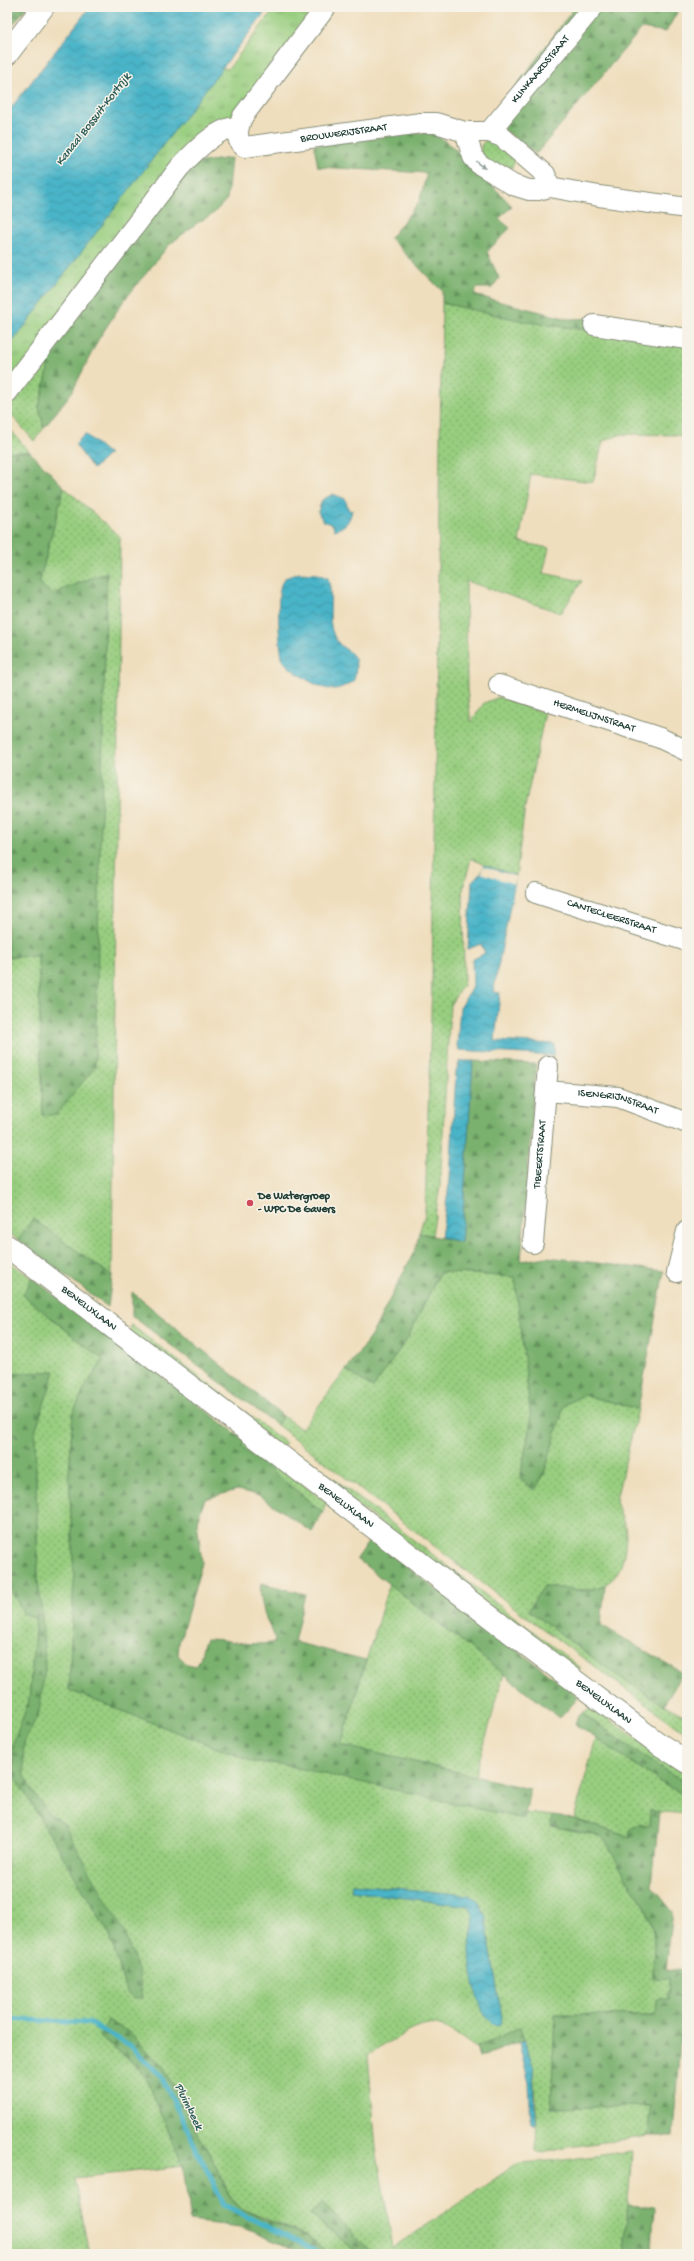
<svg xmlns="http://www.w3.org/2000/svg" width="694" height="2261" font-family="'Gochi Hand',sans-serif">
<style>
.grass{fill:url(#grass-dots);stroke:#5c865a;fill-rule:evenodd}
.forest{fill:url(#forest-firs);stroke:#4c7751}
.park{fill:url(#park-tufts);stroke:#5c865a}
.water{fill:url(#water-waves);stroke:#34787e}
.pier{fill:#efdebd}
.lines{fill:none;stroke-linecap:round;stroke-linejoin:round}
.stream{stroke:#4ab4c8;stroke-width:5}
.minor-casing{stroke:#878e78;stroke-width:22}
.tertiary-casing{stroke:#878e78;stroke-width:24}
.minor{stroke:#fff;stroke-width:20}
.tertiary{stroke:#fff;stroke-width:22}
.oneway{fill:#8f9e9a}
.poi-dot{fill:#d1495b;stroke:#f7f3e8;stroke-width:1.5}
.labels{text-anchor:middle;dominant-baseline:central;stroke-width:3;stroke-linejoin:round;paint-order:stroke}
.street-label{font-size:11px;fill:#1f3d34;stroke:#f7f3e8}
.poi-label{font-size:11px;font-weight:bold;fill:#1f3d34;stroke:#f7f3e8;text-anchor:start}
.water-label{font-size:12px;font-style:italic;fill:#2a5b59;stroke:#f7f3e8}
</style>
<defs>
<pattern id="grass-dots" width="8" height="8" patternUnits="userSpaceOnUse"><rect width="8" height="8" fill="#98ce7f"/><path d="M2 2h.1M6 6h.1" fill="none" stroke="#7ba869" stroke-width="1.8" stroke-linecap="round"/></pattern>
<pattern id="forest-firs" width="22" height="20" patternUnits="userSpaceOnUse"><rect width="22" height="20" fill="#7ab16e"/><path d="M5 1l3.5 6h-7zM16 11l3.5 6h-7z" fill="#63915b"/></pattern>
<pattern id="park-tufts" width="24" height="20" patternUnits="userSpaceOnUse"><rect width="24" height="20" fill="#98ce7f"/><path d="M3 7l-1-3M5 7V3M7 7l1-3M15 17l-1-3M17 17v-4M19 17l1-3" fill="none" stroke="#7ba869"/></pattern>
<pattern id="water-waves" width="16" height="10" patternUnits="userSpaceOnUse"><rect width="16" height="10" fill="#4ab4c8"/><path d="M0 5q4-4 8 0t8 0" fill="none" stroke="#3d94a3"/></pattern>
</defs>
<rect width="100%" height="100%" fill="#f7f3e8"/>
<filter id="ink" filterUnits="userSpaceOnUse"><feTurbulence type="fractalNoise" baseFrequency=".025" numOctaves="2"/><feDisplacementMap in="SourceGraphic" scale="8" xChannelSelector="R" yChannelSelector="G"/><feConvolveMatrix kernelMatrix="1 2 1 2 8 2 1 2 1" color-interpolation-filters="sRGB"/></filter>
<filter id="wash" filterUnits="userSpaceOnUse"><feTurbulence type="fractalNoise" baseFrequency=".012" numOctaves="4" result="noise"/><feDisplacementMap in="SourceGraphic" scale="16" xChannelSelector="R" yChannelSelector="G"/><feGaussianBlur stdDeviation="0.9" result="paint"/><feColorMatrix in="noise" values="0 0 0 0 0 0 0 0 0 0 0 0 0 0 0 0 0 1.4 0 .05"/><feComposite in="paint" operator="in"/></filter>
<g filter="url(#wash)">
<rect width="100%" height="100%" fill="#efdebd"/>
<path class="grass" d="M492,138l23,23 -4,8 -5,3 -23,-12c-4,-12 -4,-18 9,-22z
M442,303l86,19 159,22v94l-10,-3 -55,-1 -19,7 -10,41 -62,-8 -12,68 30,6 -6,25 39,8 -21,32 -95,-32 1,108 4,33 13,-19 15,-6 46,16 -20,94 -9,69 -32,-11 -13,-7 -8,32 1,90 -1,5 -13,20 -10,181 -8,49 -13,-2 6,-19 7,-235z
M45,351l3,20 -9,36 5,21 -10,13 -27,-31v-7z
M7,426l23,26h-23z
M64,487l56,50 -8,739 -79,-56 -15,20 -11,-9v-274l31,-1 5,160 64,-544 -55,22 -13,-11z
M7,1261l25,17 -9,17 80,65 -18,28 -12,25 -4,61 5,103 -5,113 184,72 27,2 244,54 1,-5 28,3 -2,10 49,10 6,5 22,41 16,22 10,27 -1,47h16l-1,21 -12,16 -101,-1 -4,94 99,-2 -2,30 -80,11 -25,6 -8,-2 1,-51 -2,-31 -14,-42 -44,21c-12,-8 -26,-20 -40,-23 -16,-4 -54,22 -68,30l8,93 17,100 125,-85 46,-3 68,-9 -8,103 -98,-2v2h-153l-31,-31 -32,-9 49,40h-29l-25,-19 -65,-27 -8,-8 -20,-41 -49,-92 -64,-30 34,25 15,19 35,85 -108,12 14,76h-82v-802h2l27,165 -7,84 -16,43 1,31 96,160 16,57 16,7 -79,-176 -14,-8 -15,-22 -10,-19 -1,-16 1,-15 15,-31 3,-98 -4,-33 -3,-150 20,-60 -42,3 -6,50zM353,1884l115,11c11,5 13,10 17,21l17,102 -31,-82 3,-16 -2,-10 -3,-4 -118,-15z
M440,1272l76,5 15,143 -11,59 14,11 10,-16 20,-69 19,-10 55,14 -22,91c2,10 6,17 9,27 2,8 0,19 -1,27 -8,45 -46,36 -80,32l-15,24c51,38 101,78 158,107v17l-163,-119 -247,-190 6,-9 18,13 45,-59 27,18 35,-51z
M131,1325l155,118 -5,5 -151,-115z
M246,1441l80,61 -3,10 -82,-65z
M309,1460l272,208 -5,4 -270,-206z
M389,1584l115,90 -29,102 -134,-31z
M591,1708l6,2 90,66v7l-40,-24 -65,-46z
M596,1738l69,47 22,11v18l-37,-3 -1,14 -20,12 -55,-18z"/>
<path class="forest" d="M7,7h20l-20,25z
M575,7h105l-14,25 -24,-4 -106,126 -45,-34z
M418,133c5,0 11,0 15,1 24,11 60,53 79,72l-13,13 11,9 -23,24 12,26 -7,10h-15l-3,7 94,24 29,-1 3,14 -72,-10 -86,-19v-12l-52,-53 29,-36 8,-29 -109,-6 -4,-22z
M231,158l-4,41 -14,15 -16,9 -28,22 -47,58 -24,37 -26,52 -28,36 -5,-21 9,-36 -3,-20 144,-187z
M7,452h23l34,35 -25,96 13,11 55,-22 -12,495 -38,47 -14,2 -5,-160 -31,1z
M473,1061l63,3 -15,197 26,-4 117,14 -26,138 -55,-14 -19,10 -20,69 -9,16 -15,-11 11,-59 -16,-143 -75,-5 -32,65 -35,51 -27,-18 25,-34 45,-88 3,-15 42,9z
M33,1219l79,57 -4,31 -90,-67z
M32,1278l214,163 -5,6 82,65 -11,20 -53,-37 -22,-5 -32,9 -8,22 5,42 -23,80 -1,12 9,9 9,2c8,-12 4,-16 10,-27 24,0 46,9 69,3 -1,-11 -4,-11 -8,-21 -4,-12 -8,-26 -6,-38l44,11 -11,48 72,18 -25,85 189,44 -6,30 -244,-55 -27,-2 -184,-72 5,-113 -5,-103 4,-61 12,-25 18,-28 -80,-65z
M132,1292l151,124 -6,9 -145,-109z
M55,1371l-20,60 3,150 4,33 3,53 -6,45 -15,31 -1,16 1,15 10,19 15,22 14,8 61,109 15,41 3,26h-9l-7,-7 -16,-57 -96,-160 -1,-31 16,-43 7,-83 -12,-4 -12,-21 -5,-169 6,-50z
M370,1539l209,158 -19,21 -203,-159z
M605,1585l-4,40 82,48 -19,32 -49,-31 -87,-64 16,-24 42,5z
M582,1713l65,46 40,24v13l-22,-11 -90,-61 2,-6z
M650,1811l9,1 -7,74 21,26 -7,57 19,2 -12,165h-25l2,-30 -99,2 4,-94 101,1 1,-16h11l1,-21 -16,1 1,-48 -10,-27 -16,-22 -22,-41 -6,-5 -49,-10 2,-10 21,3 55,18 1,-8 11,-5 8,1z
M108,2020l22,13 33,34 49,92 20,42 8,7 25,12 40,15 25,19h-26l-63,-27 -51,-6 -7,-55 -35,-85 -15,-19 -34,-25z
M520,2027l4,13 -45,18 -3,-10z
M322,2203l51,51h-14l-49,-40z
M628,2205l26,2 -2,47h-28z"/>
<path class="park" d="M276,7h40l-80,106 -9,7 -220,265v-36l194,-254 21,-27 6,1z"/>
<path class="water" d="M90,7h179l-262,342v-236z
M85,434l24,20 -16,15 -18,-25z
M333,494l12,5 4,12 3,-1c-2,12 -7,17 -18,20l-1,-5 -10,-4 -5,-9 4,-12z
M299,573l18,1 11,4c6,19 -2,41 6,58 9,20 28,10 20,44 -7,5 -13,9 -22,9 -12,1 -43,-19 -49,-29 -4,-9 -6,-61 -3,-71 0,-4 3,-8 5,-11z
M484,865l32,11 -23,116 7,1 -5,48 60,3 -1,12 -95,-6 -2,-4 3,-38 13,-23 -1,-25 13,-7 -4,-9 -13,5 4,-68 9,-8z
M460,1061h13l-12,181 -20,-5 9,-59 6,-107z
M352,1884l116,11c11,5 13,10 17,21l17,102 -2,6 -4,2c-19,-10 -26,-57 -26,-78 0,-13 9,-31 -1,-42l-118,-15z
M524,2040l10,29 1,56 -4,-1 -2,-41 -10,-40z"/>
<path class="pier" d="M483,866l34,11 -3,7 -33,-11z"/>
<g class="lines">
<path class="stream" d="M7,2019l82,4 42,23 30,30 63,129 97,49"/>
</g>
</g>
<g filter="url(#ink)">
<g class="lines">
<g class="minor-casing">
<g id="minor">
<path id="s1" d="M326,7l-83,109c-5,10 -9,25 2,31l176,-24h15l29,9h24l13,5 43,37 5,13"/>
<path d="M465,132l8,25 6,7 34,21 16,5h9l12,-3 49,9 88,12"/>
<path id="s2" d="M489,132l104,-125"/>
<path d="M594,325l93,14"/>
<path d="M7,393l173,-226c13,-14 38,-41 58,-40"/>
<path id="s3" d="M499,685l161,53 27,13"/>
<path id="s4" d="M536,893l151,48"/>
<path id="s5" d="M546,1091l72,6 69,26"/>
<path id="s6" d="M533,1243l15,-177"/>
<path d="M677,1272l10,-41"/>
</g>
</g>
<g class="tertiary-casing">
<g id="tertiary">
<path d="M7,54l36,-47"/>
<path id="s7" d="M7,1246l520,399 132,99 28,18"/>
</g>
</g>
<use href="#minor" class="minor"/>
<use href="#tertiary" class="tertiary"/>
</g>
<defs><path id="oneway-solid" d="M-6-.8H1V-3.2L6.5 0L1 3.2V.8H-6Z"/></defs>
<use class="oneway" href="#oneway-solid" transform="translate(481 165) rotate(39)"/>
</g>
<circle class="poi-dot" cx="250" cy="1203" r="4"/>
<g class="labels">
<g class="street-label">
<text stroke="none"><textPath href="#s2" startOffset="81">KLINKAARDSTRAAT</textPath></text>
<text stroke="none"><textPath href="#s1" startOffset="271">BROUWERIJSTRAAT</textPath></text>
<text stroke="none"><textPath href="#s3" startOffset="100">HERMELIJNSTRAAT</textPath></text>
<text stroke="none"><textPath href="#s4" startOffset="79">CANTECLEERSTRAAT</textPath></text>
<text stroke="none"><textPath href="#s5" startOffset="73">ISENGRIJNSTRAAT</textPath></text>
<text stroke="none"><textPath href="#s6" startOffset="89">TIBEERTSTRAAT</textPath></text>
<text stroke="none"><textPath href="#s7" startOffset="103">BENELUXLAAN</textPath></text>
<text stroke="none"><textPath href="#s7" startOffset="427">BENELUXLAAN</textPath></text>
<text stroke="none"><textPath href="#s7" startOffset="751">BENELUXLAAN</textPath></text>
</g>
<g class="poi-label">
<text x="258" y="1197">De Watergroep<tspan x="258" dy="13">- WPC De Gavers</tspan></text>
</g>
<g class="water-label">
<text transform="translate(94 120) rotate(-52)">Kanaal Bossuit-Kortrijk</text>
<text transform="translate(188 2107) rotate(64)">Pluimbeek</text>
</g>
</g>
<rect width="694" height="2261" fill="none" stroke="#f7f3e8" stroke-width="24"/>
</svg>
